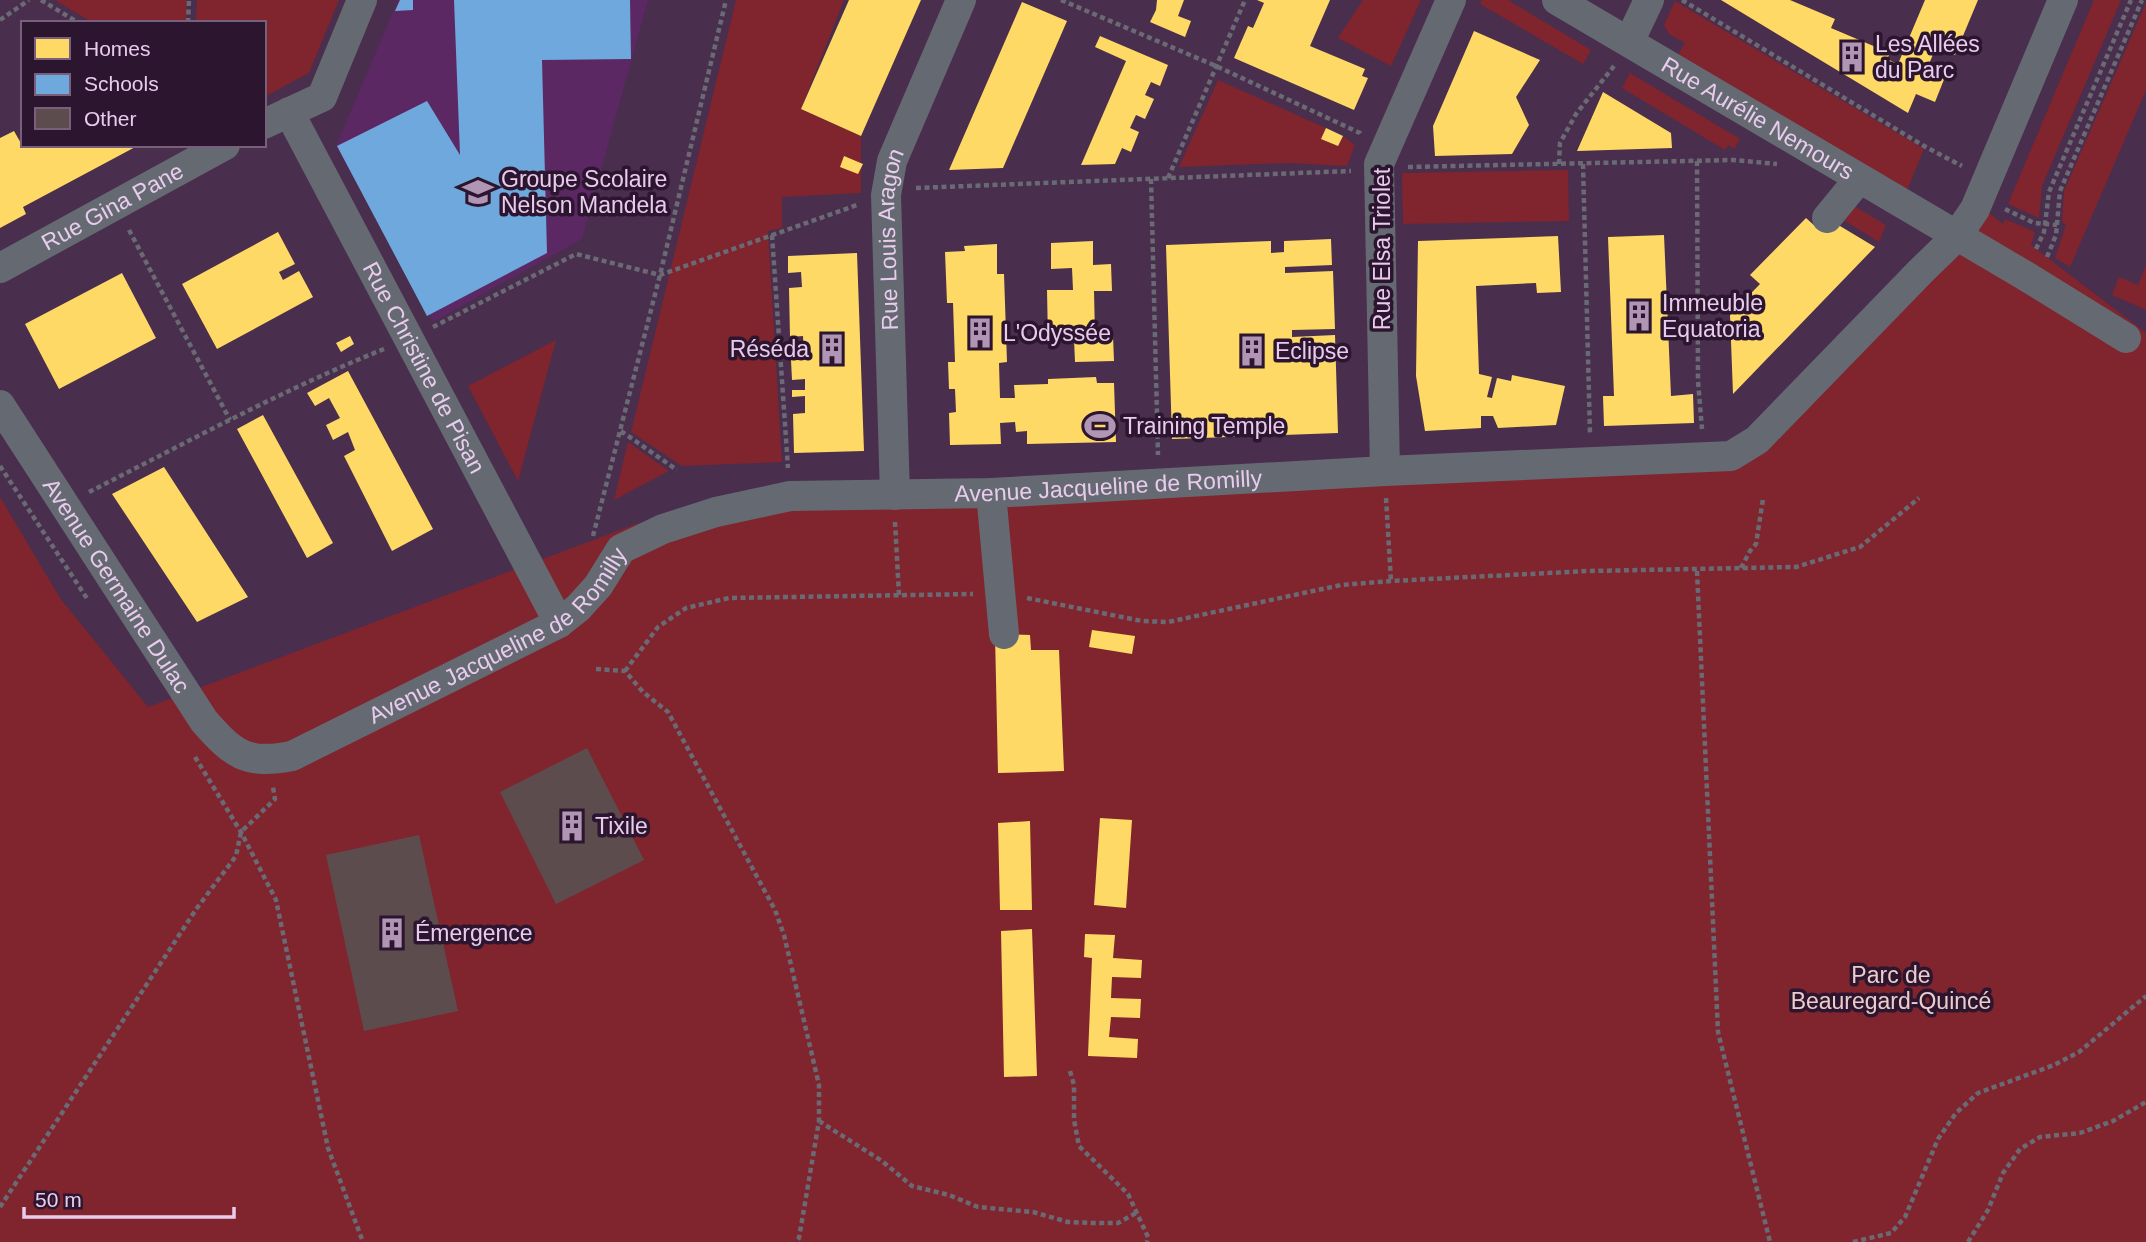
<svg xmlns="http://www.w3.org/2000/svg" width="2146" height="1242" font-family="Helvetica,sans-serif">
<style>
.built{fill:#5b2863}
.green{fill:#80242e}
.homes{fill:#ffd966}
.schools{fill:#6fa8dc}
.building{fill:#5d4c4e}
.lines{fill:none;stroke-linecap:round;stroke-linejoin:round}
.path{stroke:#6a6a75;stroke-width:4.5;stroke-dasharray:5 3.5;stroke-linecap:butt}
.minor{stroke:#656972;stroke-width:30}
.labels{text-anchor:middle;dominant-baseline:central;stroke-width:7;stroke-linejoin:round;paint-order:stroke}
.poi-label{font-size:23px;fill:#e9cced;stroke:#2c162f;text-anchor:start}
.street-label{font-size:23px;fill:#e9cced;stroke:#2c162f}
.park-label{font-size:23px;fill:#eccdcb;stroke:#2c162f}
</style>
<rect width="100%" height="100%" fill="#492e4d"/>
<path class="built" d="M398,0h250l-66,239 -149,83 -97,-176z"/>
<path class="green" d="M55,0h132l-1,23h-93z
M197,0h142l-30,73 -45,24v-74h-68z
M736,0h108l-43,109 60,27v57l-79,4v31l-14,3 14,231 -100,4 -51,-34z
M1363,0h58l-30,66 -53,-28z
M1482,0h26l83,50 -8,14 -103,-60z
M2094,0h27l-79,186 -3,32 -31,-14z
M1675,1l249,148 -18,44 -229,-137 8,-13 -16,-9 -5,-9z
M2146,3v87l-76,177 -15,-9 11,-33 -4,-3 2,-31z
M1630,73l110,66 -6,10 -6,-4 -3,5 -103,-62z
M1218,80l108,48 -4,11 16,7 5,-10 12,9 -8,21 -58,-3 -110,4z
M1568,170l1,51 -166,3 -1,-51z
M1851,204l35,21 -7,17 -37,-23z
M1980,206l23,18 2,-5 30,13 -4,13 115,88v909h-2146v-745l60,101 88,109 488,-183 253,-37 834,-32z
M2146,265v45l-34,-15 7,-18 19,8z
M556,340l-38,141 -50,-95z
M628,442l41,29 -55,29z"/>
<path class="homes" d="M849,0h72l-60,136 -60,-27z
M1157,0h27l-6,16 13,5 -6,16 -35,-15 6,-12z
M1257,0h73l-20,46 55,23 -3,7 6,2 -14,32 -120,-52 14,-32 5,2 11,-25z
M1721,0h69l45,19 -4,9 59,25 -3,6 11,5 27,-64h53l-23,55 -19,-8 -9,22 18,8 -10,25 -19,-8 -8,19z
M1022,2l45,19 -64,147 -54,2z
M1474,31l66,29 -24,37 13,28 -17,29 -77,2 -2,-30z
M1100,36l68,29 -8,21 -9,-4 -6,13 9,4 -9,20 -9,-4 -6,13 9,4 -8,20 -9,-4 -7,16 -34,1 45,-104 -31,-14z
M1603,92l68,41 1,15 -95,3z
M1326,128l17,8 -5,10 -17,-7z
M14,131l8,14h117l-116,62 3,7 -26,14v-90z
M844,156l19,8 -5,10 -18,-7z
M1825,217l50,30 -142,147 -3,-79 30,-31 -10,-9 56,-57 10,9z
M278,232l17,32 -16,8 4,8 16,-9 14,26 -96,52 -35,-65z
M1664,235l7,161 22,-2 1,29 -90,3 -1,-30h11l-6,-159z
M1558,236l3,56 -24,1 -1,-10 -60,3 3,88 13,3 -5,20 5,1 5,-20 14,3 1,-6 53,11 -9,39 -58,3 -5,-12h-12v12l-56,3 -9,-55 2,-135z
M1331,239l1,26 -47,2v6l48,-2 2,58 -43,1v7l43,-2 3,98 -166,6 -6,-194 105,-4v12l13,-1v-11z
M1093,241v24l18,-1 1,27h-18l1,45h18l1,25 -39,1 -1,-23 -26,1 -1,-50h26l-1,-22 -21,1v-26z
M997,244v30h7l3,88 -8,1 1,35h15l-1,-13 34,-1v-5l48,-2 1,6h17l2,59 -89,2v-13l-11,1 -1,-10 -15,1 1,21 -51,1 -1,-32 7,-1 -1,-23h-6l-1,-27h7l-2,-59h-6l-2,-51 20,-1 -1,-5z
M857,253l7,198 -70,2 -1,-39 12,-1v-17l-13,1v-7h13v-11l-13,1 -1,-20h13l-1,-24 -13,1 -1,-49 13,-1 -1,-15 -13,1v-17z
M122,273l34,65 -97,51 -34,-65z
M350,336l4,8 -13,8 -5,-9z
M348,371l85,158 -41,22 -48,-95 11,-6 -7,-18 -15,8 -7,-15 14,-7 -11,-20 -14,8 -8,-13z
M263,415l70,128 -26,15 -70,-129z
M164,467l84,130 -51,25 -85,-128z
M1092,630l43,6 -3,18 -43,-7z
M995,634l35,1 1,15h28l5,121 -66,2z
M1100,818l32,2 -6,88 -32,-3z
M1030,821l2,89h-32l-2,-87z
M1032,929l5,147 -33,1 -3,-146z
M1085,934l30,1 -2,23 29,2 -1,18 -29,-1 -1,21 30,1 -1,19 -29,-1 -2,20 29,2 -1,19 -49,-2 4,-98 -8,-1z"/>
<path class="schools" d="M400,0h13v10l-18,1z
M454,0h176l1,59 -89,1 5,193 -120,63 -90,-170 90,-45 33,54z"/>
<path class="building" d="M587,748l57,112 -88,44 -56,-112z
M419,835l39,176 -94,20 -38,-176z"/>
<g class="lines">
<path class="path" d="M41,0l38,23
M1061,0l155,66 144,67 2,3
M1682,0l242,146 38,20
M0,20l29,-20
M188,23l1,-23
M1697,161l1,220 4,48
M1559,164l1,-21 16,-29 38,-48
M1583,164l7,270
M1408,167l325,-7 44,4
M1168,178l77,-178
M1151,179l7,276
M916,188l435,-17
M2005,209l29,14 23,2
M129,230l101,190
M772,235l16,233
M2036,249l8,-17 5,-40 82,-192
M2047,257l9,-22 4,-44 82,-191
M433,327l143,-73 84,21 197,-70
M621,431l56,39
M0,466l88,134
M89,492c97,-49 193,-102 295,-143
M1386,498l5,83
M895,522l4,73
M593,536l67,-261 66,-275
M1741,568l9,-17 6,-7 7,-45
M1697,571l21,461 52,210
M1027,598l115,23 26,1 173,-37 50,-4 197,-10 208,-4 64,-20 59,-49
M596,669l29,2 18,21 25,20 107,198 9,25 35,150v36l-20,117 -3,4
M625,671l33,-44 28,-19 43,-10 244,-4
M195,757l46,75 35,68 52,248 35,94
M1070,1071l4,14v35l5,26 49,48 20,43 -1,5
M819,1121l63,40 30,25 37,9 29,12 55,5 35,10 25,1h25l18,-10
M0,1207l197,-299 39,-52 5,-24 34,-33 -2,-12
M1853,1242l38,-9 14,-16 33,-78 18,-26 22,-20 76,-28 25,-13 67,-56
M1968,1242l20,-32 15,-37 17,-24 20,-12 40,-4 33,-12 33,-19"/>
<g class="minor">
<path id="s1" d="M1557,0l467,275 102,63"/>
<path d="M1629,42l20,-42"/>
<path id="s2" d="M289,112l270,511"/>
<path d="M264,124l58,-27 40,-97"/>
<path d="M1827,218l32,-39"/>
<path id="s3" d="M0,268l225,-123"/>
<path id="s4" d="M0,405l204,316c29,33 42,44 88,35l267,-133 19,-15 20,-22 23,-37 42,-20 53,-17 74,-16 201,-3 394,-22 346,-15 26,-16 164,-169 35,-34 19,-28 88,-209"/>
<path d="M1385,471l-6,-307 72,-164"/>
<path d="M991,493l13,141"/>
<path id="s5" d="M895,495l-9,-300 6,-34 69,-161"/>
</g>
</g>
<defs>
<g id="building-bare" transform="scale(2.415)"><path d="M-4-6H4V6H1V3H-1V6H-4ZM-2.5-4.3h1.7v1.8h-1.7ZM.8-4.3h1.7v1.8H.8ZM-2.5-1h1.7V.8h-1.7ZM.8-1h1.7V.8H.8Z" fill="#b195b5" stroke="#2c162f" stroke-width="2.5" paint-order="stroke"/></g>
<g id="school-bare" transform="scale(2.415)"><path d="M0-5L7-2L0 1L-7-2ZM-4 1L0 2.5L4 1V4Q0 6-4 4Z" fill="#b195b5" stroke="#2c162f" stroke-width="2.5" paint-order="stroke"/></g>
<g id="stadium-bare" transform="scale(2.415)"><path d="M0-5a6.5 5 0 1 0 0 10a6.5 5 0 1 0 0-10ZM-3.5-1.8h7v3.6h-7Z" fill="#b195b5" stroke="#2c162f" stroke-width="2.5" paint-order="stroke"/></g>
</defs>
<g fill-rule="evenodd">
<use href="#building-bare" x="1852" y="57"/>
<use href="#school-bare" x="478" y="192"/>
<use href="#building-bare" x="1639" y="316"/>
<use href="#building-bare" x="980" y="333"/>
<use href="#building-bare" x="832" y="349"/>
<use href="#building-bare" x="1252" y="351"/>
<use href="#stadium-bare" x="1100" y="426"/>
<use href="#building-bare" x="572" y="826"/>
<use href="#building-bare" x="392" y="933"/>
</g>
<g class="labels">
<g class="poi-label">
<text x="1875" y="44">Les Allées<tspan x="1875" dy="26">du Parc</tspan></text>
<text x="501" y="179">Groupe Scolaire<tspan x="501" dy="26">Nelson Mandela</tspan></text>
<text x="1662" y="303">Immeuble<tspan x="1662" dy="26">Equatoria</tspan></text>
<text x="1003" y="333">L'Odyssée</text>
<text x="809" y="349" text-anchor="end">Réséda</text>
<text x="1275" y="351">Eclipse</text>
<text x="1123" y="426">Training Temple</text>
<text x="595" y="826">Tixile</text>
<text x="415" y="933">Émergence</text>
</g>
<g class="street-label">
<text stroke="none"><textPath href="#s1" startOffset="233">Rue Aurélie Nemours</textPath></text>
<text stroke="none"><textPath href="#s3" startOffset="128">Rue Gina Pane</textPath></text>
<text stroke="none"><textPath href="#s5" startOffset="256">Rue Louis Aragon</textPath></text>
<text transform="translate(1382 249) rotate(-90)">Rue Elsa Triolet</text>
<text stroke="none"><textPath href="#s2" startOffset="289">Rue Christine de Pisan</textPath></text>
<text stroke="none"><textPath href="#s4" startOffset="1370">Avenue Jacqueline de Romilly</textPath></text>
<text stroke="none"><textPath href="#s4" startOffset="215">Avenue Germaine Dulac</textPath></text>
<text stroke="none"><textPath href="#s4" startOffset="719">Avenue Jacqueline de Romilly</textPath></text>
</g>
<g class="park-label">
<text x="1891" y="975">Parc de<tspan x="1891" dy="26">Beauregard-Quincé</tspan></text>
</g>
</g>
<rect x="21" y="21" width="245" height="126" fill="#2c162f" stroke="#785f7b" stroke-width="2"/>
<rect x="35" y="38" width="35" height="21" fill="#ffd966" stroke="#785f7b" stroke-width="2"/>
<text x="84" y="56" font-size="21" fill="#e9cced">Homes</text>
<rect x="35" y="74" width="35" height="21" fill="#6fa8dc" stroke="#785f7b" stroke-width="2"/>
<text x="84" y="91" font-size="21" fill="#e9cced">Schools</text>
<rect x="35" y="108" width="35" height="21" fill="#5d4c4e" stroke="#785f7b" stroke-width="2"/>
<text x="84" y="126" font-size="21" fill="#e9cced">Other</text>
<path d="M24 1207v10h210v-10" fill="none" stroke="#e9cced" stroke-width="3.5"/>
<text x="35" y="1207" font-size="21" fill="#e9cced" stroke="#2c162f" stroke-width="5" paint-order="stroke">50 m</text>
</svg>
